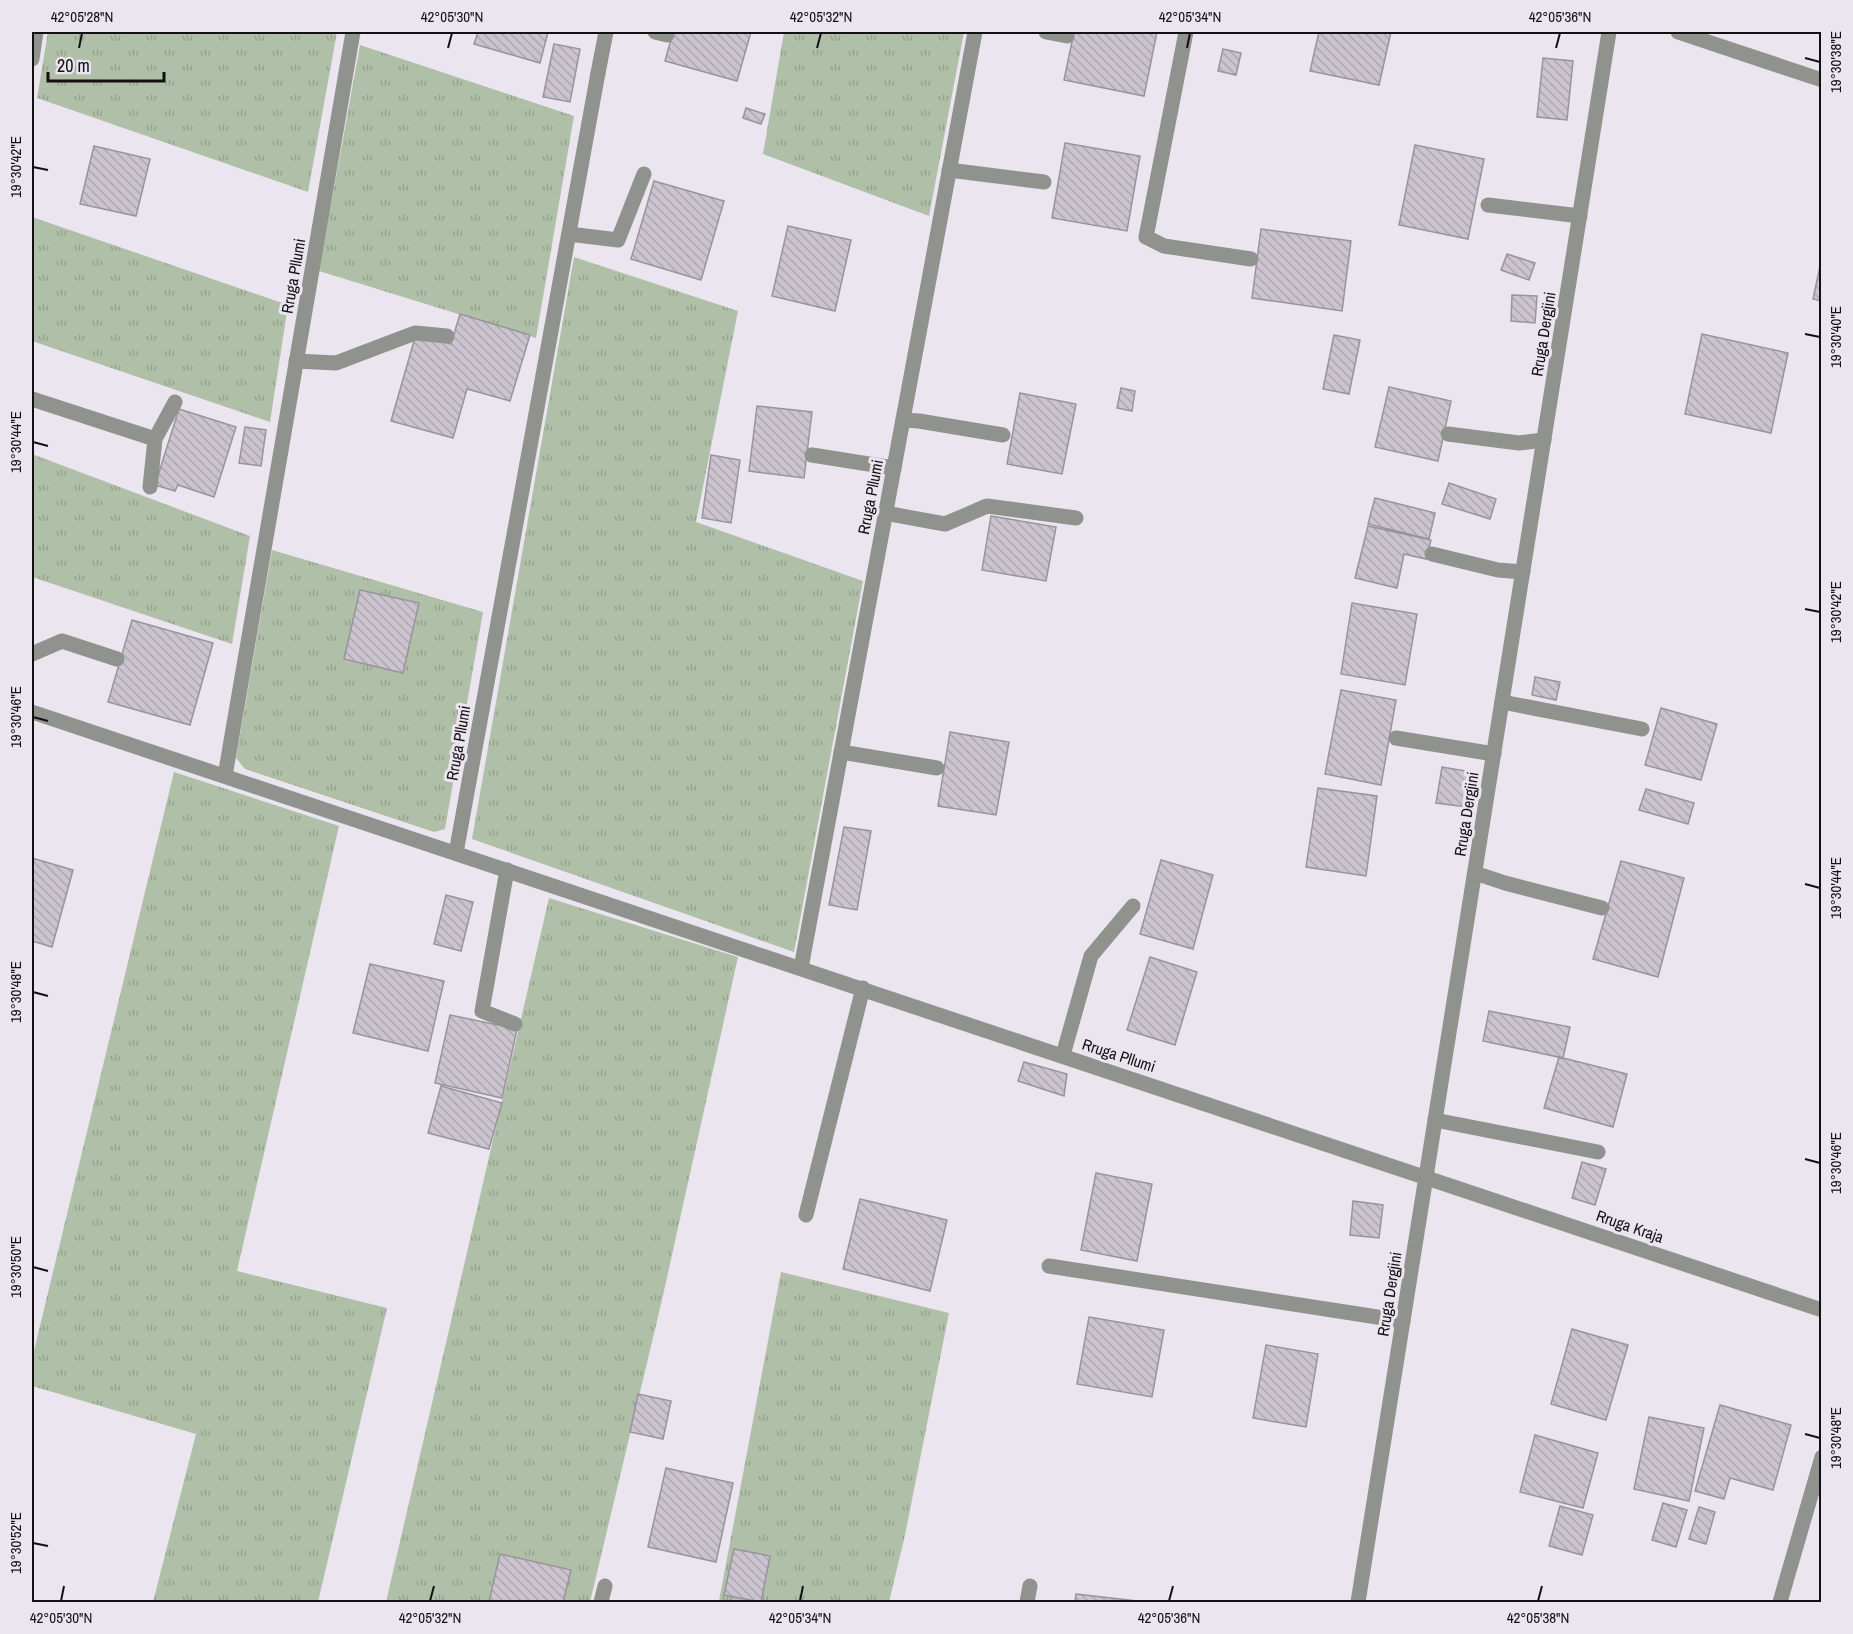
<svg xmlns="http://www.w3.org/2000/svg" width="1853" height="1634" font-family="'Archivo Narrow',sans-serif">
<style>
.grass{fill:url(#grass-tufts)}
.building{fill:url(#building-back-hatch);stroke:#99939d;stroke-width:1.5}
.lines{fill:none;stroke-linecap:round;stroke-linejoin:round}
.service{stroke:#8f928d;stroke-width:15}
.minor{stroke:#8f928d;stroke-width:15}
.tertiary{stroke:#8f928d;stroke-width:15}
.ticks{fill:none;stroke:#121013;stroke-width:2}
.labels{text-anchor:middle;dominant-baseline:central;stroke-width:6;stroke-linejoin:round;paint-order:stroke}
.street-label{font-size:16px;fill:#121013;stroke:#ebe5f0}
.neatline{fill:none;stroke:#121013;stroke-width:2}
.ticks-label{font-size:15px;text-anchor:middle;fill:#121013}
</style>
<defs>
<pattern id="grass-tufts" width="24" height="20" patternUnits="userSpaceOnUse" patternTransform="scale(1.5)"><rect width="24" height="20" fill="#b0bfa7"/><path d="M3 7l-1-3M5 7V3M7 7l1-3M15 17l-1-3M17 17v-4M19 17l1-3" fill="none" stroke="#96a38f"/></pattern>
<pattern id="building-back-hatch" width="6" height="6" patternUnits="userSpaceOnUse" patternTransform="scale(1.5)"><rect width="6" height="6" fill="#cbc4cf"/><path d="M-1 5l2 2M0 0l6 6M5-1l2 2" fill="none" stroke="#ada7b1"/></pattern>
</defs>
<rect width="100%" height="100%" fill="#ebe5f0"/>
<path class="grass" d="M48,32h289l-29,160 -271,-94z
M784,32h180l-35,184 -166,-62z
M360,45l214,71 -38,222 -217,-67z
M32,217l256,88 -18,117 -238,-81z
M574,257l164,54 -42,211 167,59 -69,371 -322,-113z
M32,454l218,82 -18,108 -200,-67z
M272,550l211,62 -38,217 -11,3 -189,-63 -9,-11z
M174,772l165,54 -102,445 150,37 -69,294h-165l43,-168 -164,-48v-27z
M549,898l189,59 -76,343 -72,302h-204z
M781,1272l168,41 -44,222 -16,67 -170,-1z"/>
<path class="building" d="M478,32h70l-8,31 -66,-19z
M673,32h78l-14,49 -72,-20z
M1074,32h83l-13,64 -80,-16z
M1319,32h72l-12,53 -69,-14z
M554,44l26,5 -10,53 -27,-5z
M1223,49l18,4 -5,22 -18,-4z
M1543,58l30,3 -6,59 -30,-3z
M746,108l19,6 -4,10 -18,-6z
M1065,143l75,13 -13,75 -75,-13z
M1415,145l69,14 -16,80 -69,-14z
M94,146l56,13 -14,57 -56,-12z
M654,181l70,20 -23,79 -70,-21z
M788,226l63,14 -16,71 -63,-15z
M1261,229l90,12 -9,70 -90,-13z
M1507,254l28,9 -6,17 -28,-10z
M1822,257v44l-9,-2z
M1512,295l25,1 -2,27 -24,-2z
M460,314l70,21 -20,66 -43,-12 -14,49 -62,-17 25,-87 35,10z
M1702,334l86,19 -17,80 -86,-19z
M1334,335l26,5 -11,54 -26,-5z
M1389,387l62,14 -13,60 -63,-14z
M1121,388l14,3 -3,20 -15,-3z
M1020,393l56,11 -14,70 -55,-10z
M757,406l55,6 -8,66 -55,-7z
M179,409l57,18 -22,70 -36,-12 -3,6 -20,-6z
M245,427l21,3 -5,36 -22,-3z
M711,455l29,5 -9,63 -29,-5z
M1449,483l47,16 -6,20 -48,-15z
M1375,498l60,15 -6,26 -61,-15z
M991,516l65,11 -10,54 -64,-11z
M1368,526l63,14 -5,19 -22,-5 -7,34 -42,-10z
M360,590l59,13 -16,70 -59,-14z
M1352,603l65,11 -12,71 -64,-11z
M132,620l81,23 -23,82 -82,-23z
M1535,677l25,5 -4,18 -24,-5z
M1341,690l55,10 -15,85 -56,-11z
M1661,708l56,16 -16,56 -56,-15z
M950,732l59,10 -13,73 -58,-9z
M1442,767l30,5 -5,35 -31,-4z
M1318,788l59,8 -11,80 -60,-9z
M1646,789l48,14 -6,21 -49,-14z
M844,827l27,4 -14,79 -28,-5z
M32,858l41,12 -21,77 -20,-6z
M1161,860l52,15 -20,74 -53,-15z
M1621,861l63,17 -26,99 -65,-18z
M446,895l27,7 -12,49 -27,-7z
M1150,957l47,15 -22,73 -48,-15z
M370,964l74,17 -16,70 -75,-18z
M1489,1011l81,16 -7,31 -80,-17z
M450,1015l67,14 -15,69 -67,-15z
M1559,1057l68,17 -14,53 -69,-19z
M1024,1062l43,12 -3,22 -46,-15z
M441,1086l61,17 -13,46 -61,-16z
M1582,1162l24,7 -11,36 -23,-7z
M1096,1173l56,11 -15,77 -56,-11z
M860,1199l87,21 -17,71 -87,-22z
M1353,1201l30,4 -4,33 -29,-3z
M1089,1317l75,13 -12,67 -75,-13z
M1572,1329l56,16 -22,75 -55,-16z
M1266,1345l52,9 -12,73 -53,-9z
M638,1394l33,7 -8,38 -33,-7z
M1720,1405l71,20 -18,65 -43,-12 -6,21 -29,-8z
M1649,1417l55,11 -15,73 -55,-12z
M1535,1435l63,18 -15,55 -63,-16z
M666,1468l67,15 -17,79 -68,-15z
M1663,1503l24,7 -11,37 -24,-7z
M1560,1506l33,9 -11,40 -33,-9z
M1699,1507l16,5 -9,32 -17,-5z
M734,1549l36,7 -9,46 -37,-7z
M500,1554l71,16 -8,32h-74z
M1076,1594l70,8h-71z"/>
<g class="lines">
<path class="service" d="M655,32l12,3
M1046,32l21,4
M1186,32l-40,205 18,9 87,13
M32,59l4,-27
M598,73l8,-41
M949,170l95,12
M1488,205l92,11
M569,234l49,6 26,-66
M296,361l40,2 79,-30 32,3
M32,399l123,40
M903,420l16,1 84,14
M1448,434l71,9 25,-3
M812,455l82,13
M150,487l5,-48 20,-37
M885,513l60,11 42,-18 89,12
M1432,554l66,16 25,2
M32,654l30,-13 55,18
M1502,702l140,27
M1396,738l98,16
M841,752l96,16
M507,870l-25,141 33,13
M1475,873l30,10 97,25
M1063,1055l28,-99 42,-50
M1435,1120l163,32
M806,1215l57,-227
M1049,1266l354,55
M601,1602l4,-16"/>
<path class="minor" d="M1678,32l144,48
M32,712l1790,598
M225,776l128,-744
M456,853l142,-780
M801,968l174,-936
M1027,1602l3,-16
M1780,1602l42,-145"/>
<path class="tertiary" d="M1358,1602l251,-1570"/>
</g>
<path class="ticks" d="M79,48l3,-15M448,48l4,-15M817,48l4,-15M1187,48l3,-15M1556,48l4,-15M1805,58l15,4M33,167l15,3M1805,334l15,3M33,442l15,4M1805,609l15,3M33,717l15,4M1805,884l15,4M33,992l15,4M1805,1159l15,4M33,1267l15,4M1805,1434l15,4M33,1543l15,3M61,1601l3,-15M430,1601l4,-15M800,1601l3,-15M1169,1601l4,-15M1538,1601l4,-15"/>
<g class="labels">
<g class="street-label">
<text transform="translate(293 276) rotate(-80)">Rruga Pllumi</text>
<text transform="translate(1543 334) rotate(-81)">Rruga Dergjini</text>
<text transform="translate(870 497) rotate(-79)">Rruga Pllumi</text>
<text transform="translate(458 743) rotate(-80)">Rruga Pllumi</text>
<text transform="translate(1466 814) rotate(-81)">Rruga Dergjini</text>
<text transform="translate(1119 1055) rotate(18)">Rruga Pllumi</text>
<text transform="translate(1630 1226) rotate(19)">Rruga Kraja</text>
<text transform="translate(1389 1294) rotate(-81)">Rruga Dergjini</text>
</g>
</g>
<rect width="1853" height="1634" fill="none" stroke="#ebe5f0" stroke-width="66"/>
<path d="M48 72v9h116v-9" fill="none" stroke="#121013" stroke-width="3"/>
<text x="57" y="72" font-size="18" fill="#121013" stroke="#ebe5f0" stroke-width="4.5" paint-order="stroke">20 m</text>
<rect x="33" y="33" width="1787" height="1568" class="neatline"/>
<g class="ticks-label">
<text x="82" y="22">42°05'28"N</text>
<text x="452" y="22">42°05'30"N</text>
<text x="821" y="22">42°05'32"N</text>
<text x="1190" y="22">42°05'34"N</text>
<text x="1560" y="22">42°05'36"N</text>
<text transform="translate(1836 62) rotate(-90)" y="5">19°30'38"E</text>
<text transform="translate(16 167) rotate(-90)" y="5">19°30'42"E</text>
<text transform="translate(1836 337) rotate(-90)" y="5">19°30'40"E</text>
<text transform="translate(16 442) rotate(-90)" y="5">19°30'44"E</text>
<text transform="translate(1836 612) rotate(-90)" y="5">19°30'42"E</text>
<text transform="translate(16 717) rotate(-90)" y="5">19°30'46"E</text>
<text transform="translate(1836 888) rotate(-90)" y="5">19°30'44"E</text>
<text transform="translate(16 992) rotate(-90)" y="5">19°30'48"E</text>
<text transform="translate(1836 1163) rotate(-90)" y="5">19°30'46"E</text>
<text transform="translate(16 1267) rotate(-90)" y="5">19°30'50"E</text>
<text transform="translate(1836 1438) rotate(-90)" y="5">19°30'48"E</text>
<text transform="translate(16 1543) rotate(-90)" y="5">19°30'52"E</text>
<text x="61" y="1623">42°05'30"N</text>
<text x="430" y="1623">42°05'32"N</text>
<text x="800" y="1623">42°05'34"N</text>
<text x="1169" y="1623">42°05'36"N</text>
<text x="1538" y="1623">42°05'38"N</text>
</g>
</svg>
